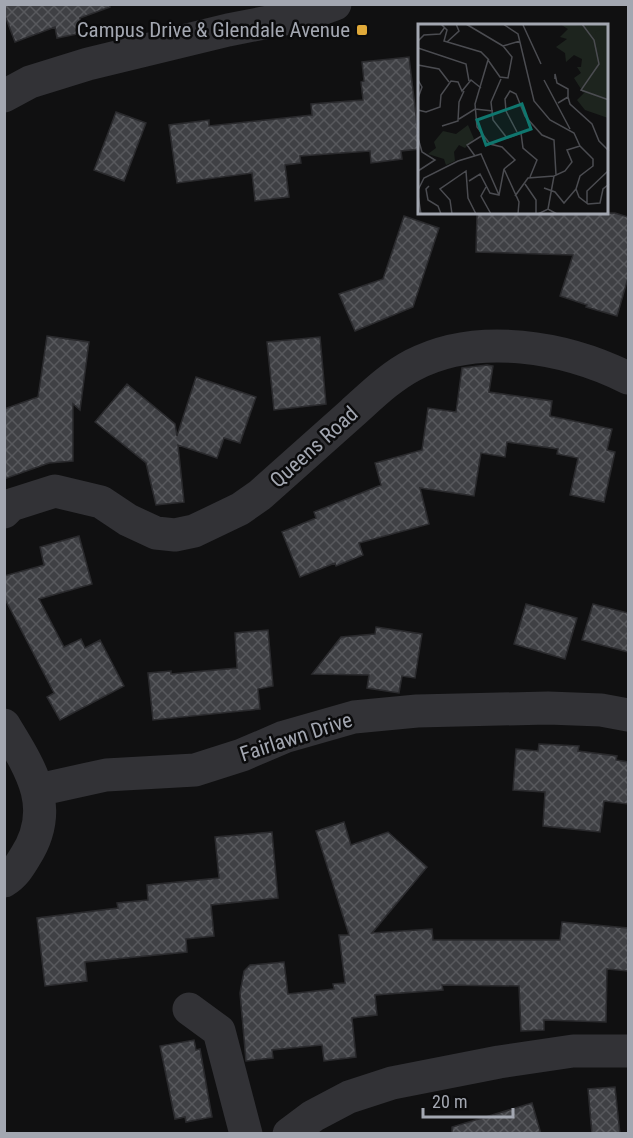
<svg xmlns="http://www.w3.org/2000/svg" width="633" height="1138" font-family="'Roboto Condensed',sans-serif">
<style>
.building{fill:url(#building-cross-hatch);stroke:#2a2a2d;stroke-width:1.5}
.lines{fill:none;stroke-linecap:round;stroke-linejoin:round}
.minor{stroke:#323236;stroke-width:33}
.poi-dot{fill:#e0a939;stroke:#0b0b0c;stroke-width:2}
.labels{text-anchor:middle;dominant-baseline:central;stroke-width:5;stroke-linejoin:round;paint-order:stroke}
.poi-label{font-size:21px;fill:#a3a7b1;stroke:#0b0b0c;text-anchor:end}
.street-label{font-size:21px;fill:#a3a7b1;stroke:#0b0b0c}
.inset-road{fill:none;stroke:#4b4c51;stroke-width:1.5}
.view{fill:#0f766e;fill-opacity:0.15;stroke:#0f766e;stroke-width:3}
.inset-edge{fill:none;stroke:#a3a7b1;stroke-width:3}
</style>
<defs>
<pattern id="building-cross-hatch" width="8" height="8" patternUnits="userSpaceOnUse" patternTransform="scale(1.5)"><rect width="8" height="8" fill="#3f4044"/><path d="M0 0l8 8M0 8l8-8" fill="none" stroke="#58595d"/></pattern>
</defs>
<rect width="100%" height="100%" fill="#101011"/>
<path class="building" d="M4,4h105l1,3 -30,11 2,15 -25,5 -2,-11 -40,15 -11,-29z
M409,57l11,92 -19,2 1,8 -31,4 -1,-12 -70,5 1,7 -16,2 4,32 -34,4 -3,-28 -75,10 -8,-58 40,-5v6l103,-11 -1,-11 52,-4 -2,-18 3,-1 -2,-19z
M116,112l30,11 -22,58 -30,-11z
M477,213h138l13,4v61l-11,38 -31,-9 1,-2 -27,-9 13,-41 -97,-3z
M404,216l35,12 -26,79 -58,24 -16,-37 44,-15z
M47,336l42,6 -9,68 -7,-6v57l-24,2 -45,16v-70l34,-12z
M320,337l6,67 -52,6 -7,-68z
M487,365l6,1 -4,26 63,9 -2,15 62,13 -5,21 8,2 -11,50 -34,-7 8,-37 -21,-4 1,-5 -51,-7 -2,15 -24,-4 -7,43 -54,-8 9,36 -70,19 4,12 -27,11 -1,-3 -35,14 -18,-45 34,-14 -2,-6 67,-27 -6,-22 47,-13 6,-42 28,4 6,-44z
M196,377l60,20 -16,46 -16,-5 -7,20 -39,-13 6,57 -28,3 -10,-42 -51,-41 32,-38 48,40 2,12z
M79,536l13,48 -53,15 25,48 17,-8 4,9 15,-8 24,46 -64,34 -13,-23 7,-4 -50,-96v-21l40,-11 -4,-18z
M526,604l51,14 -12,41 -51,-15z
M593,604l35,9v39l-46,-12z
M376,627l46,7 -7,44 -13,-2 -3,17 -32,-5 2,-13 -57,-1 29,-37 34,-3z
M268,630l5,56 -15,3 2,20 -107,11 -5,-47 23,-2v3l66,-6 -2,-35z
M539,744l40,2 -1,5 39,5 -1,4 12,2v42l-24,-3 -4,31 -57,-6 2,-34 -32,-2 3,-41 22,2z
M344,822l7,23 37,-13 39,35 -55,66 60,-4 1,11h127l2,-18 66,6v43l-21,-2 -1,53 -62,-2v10l-23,1 -2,-45 -77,-1 1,5 -68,5 2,20 -25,3 4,39 -32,4 -2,-16 -50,5 1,8 -27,3 -6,-68 4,-22 6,-6 34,-3 4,32 46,-5 -1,-5 12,-1 -6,-48h10l-33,-104z
M272,832l6,66 -67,7 3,31 -28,3 1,13 -102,10 2,19 -42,5 -8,-68 81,-10 -1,-5 31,-3 -1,-15 72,-7 -4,-41z
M194,1040l2,10 4,-1 12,68 -26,5 -1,-5 -10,2 -15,-73z
M615,1087l5,47h-28l-4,-45z
M532,1103l9,31h-89v-7z"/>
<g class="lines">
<path class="minor" d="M4,96l26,-14 58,-18 140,-34 77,-15 30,-11
M4,512l7,-7 44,-14 46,11 27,18 28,13 19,2 19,-4 46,-22 20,-14c31,-28 62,-55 92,-82 19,-17 38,-36 61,-48 65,-34 153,-18 215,13
M4,725c27,44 53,83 21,132 -6,10 -11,18 -21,24
M38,790l68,-15 89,-5 47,-15 42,-18 70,-20 63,-6 131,-3 53,2 27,5
M189,1009l30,22 27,103
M289,1134l24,-18 36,-19 43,-14 107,-21 74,-11h55"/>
</g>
<rect class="poi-dot" x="356" y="24" width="12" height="12" rx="3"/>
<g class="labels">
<g class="poi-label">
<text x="350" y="30">Campus Drive &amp; Glendale Avenue</text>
</g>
<g class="street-label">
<text transform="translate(314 447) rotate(-42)">Queens Road</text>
<text transform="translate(296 737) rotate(-18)">Fairlawn Drive</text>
</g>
</g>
<g transform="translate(418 24)">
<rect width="190" height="190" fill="#101011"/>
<path d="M164,0h26v76l-26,-8z" fill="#1d241e"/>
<path d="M142,0l47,3 -12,5 9,22 -5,10 4,2 -22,23 -7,-11 7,-5 -4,-6h4l1,-8 -8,-4 -8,7 -1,-9 -9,-6 11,-8 -7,-2 8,-8zM181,67l9,4v23l-23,-8 -8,-10 7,-7z" fill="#1d241e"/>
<path d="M50,101l6,14 -9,9 -6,-3 -5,7 1,9 -9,4 -2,-6 -16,-5 8,-6 -2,-6 9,-11 13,3z" fill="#1d241e"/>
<path class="inset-road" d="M23,0l6,6 -3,11 37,11 8,8M48,0l37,22M85,0l15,10 16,67 16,19 24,13 6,13 13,13v7l-13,10 -4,13 3,8 9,7 12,-1 3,-14 6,-5M164,0l12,16 5,24 -18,26 28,10M105,1l18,39M0,17l6,-6 16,-1 5,-7M29,18l12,-11 -3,-7M0,24l48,16 3,17M0,41l21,4 10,13M83,55l-10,23 2,18 14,18 14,-5 2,15 14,12 -7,17M137,55v-5l2,9 11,6v8l-10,6M0,56l4,7 -4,11M126,56l26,49M150,73l2,7 22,20 7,17 10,10M0,86l8,2 14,-5 1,-12 10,-14 7,1 4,9 9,-11 10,8M41,95l16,-10 18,2M24,102l16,-5 1,-19 5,-11M99,108l-11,-21 -1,-12 5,-8 6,3 9,22 17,19 12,5 2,35M0,114l4,14 13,8 -17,11M57,132l-8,-11 16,-10M86,145l11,-9 -13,-13 -12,-3 -13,-17 -2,-23 13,-44 12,17 8,1 4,-21 -9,-11 17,-5M86,145l15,33 -1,12M51,157l11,-7 10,19 9,2 5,-26M107,160l11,16v14M11,162l-3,3 2,11 10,6 3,8M68,163l-5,9 10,18M126,164l11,4 9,11 12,-14M0,166l6,-12 34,-17 23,-7 18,41M0,171l3,19M97,172l13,-18 26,-2 11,-5 7,-9 -5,-12 13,-4M169,179v-12l22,-21M130,185l6,-33M34,190l-2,-14 -10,-11 26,-18 2,27 8,16M120,190l10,-5 9,5"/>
<path class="view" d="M104,80l9,25 -45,16 -9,-25z"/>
<rect width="190" height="190" class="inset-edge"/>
</g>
<rect width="633" height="1138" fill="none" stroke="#a3a7b1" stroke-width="12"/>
<path d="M423 1108v9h90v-9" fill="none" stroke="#a3a7b1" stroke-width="3"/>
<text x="432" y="1108" font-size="18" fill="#a3a7b1" stroke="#0b0b0c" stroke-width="4.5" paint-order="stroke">20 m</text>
</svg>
